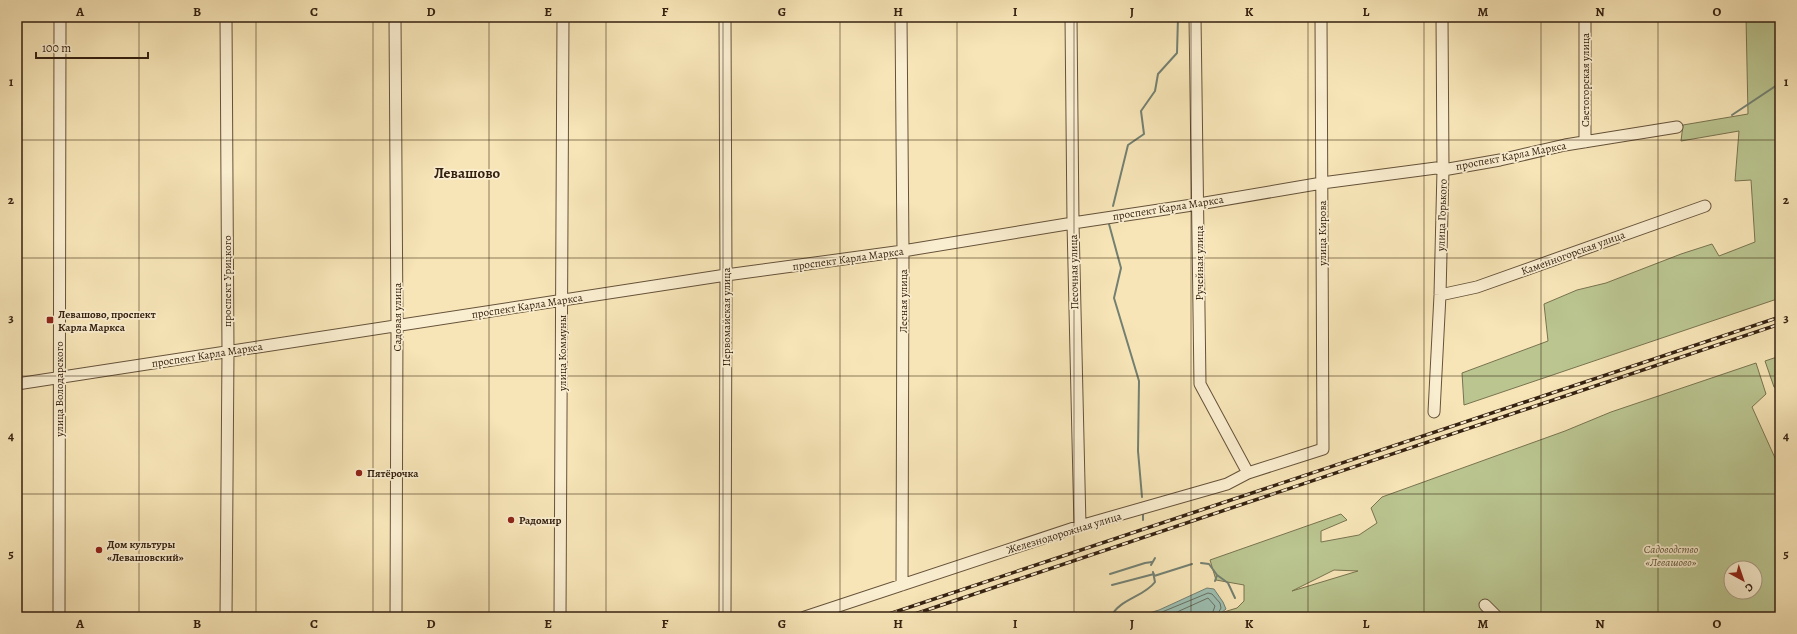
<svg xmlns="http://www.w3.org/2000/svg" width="1797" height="634" font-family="Alegreya,serif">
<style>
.green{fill:#bac590;stroke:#787350;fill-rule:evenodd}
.water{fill:#9dbfb2;stroke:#738072}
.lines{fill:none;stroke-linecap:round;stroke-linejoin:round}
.shore{stroke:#697062;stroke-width:1}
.stream{stroke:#738072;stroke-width:2}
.minor-casing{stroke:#66523a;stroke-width:13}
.minor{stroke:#faeed0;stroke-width:11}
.rail-casing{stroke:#352111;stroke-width:3.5}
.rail{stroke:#faeed0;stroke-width:2;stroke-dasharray:6;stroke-linecap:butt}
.grid{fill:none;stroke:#352111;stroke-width:1;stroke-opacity:0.55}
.poi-dot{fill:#8f2418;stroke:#faeed0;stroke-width:1.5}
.labels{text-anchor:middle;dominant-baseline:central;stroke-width:3.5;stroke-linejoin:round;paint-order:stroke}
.street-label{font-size:11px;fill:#352111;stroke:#faeed0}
.poi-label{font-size:11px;font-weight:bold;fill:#352111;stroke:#faeed0;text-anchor:start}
.park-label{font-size:11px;font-style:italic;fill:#5d5237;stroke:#faeed0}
.district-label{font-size:15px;font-weight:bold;fill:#352111;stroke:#faeed0}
.neatline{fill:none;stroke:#352111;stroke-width:1.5}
.grid-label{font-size:13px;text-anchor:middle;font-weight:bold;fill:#352111}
</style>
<rect width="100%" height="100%" fill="#f7e5b7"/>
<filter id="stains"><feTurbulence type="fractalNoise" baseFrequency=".005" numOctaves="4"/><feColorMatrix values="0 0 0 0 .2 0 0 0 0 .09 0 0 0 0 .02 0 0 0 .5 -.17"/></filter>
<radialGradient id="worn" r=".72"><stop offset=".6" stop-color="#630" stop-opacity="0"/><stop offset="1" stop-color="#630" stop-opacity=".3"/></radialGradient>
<path class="green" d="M1746,17h34v281l-316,107 -2,-32 86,-32 -4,-37 33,-14 29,-7 75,-29 31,-10 7,12 36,-14 -4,-62 -16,1 4,-50 -58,10 2,-16 65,-11z
M1780,356v34l-6,-3 -9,-26z
M1756,363l10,31 -14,13 28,62v148h-573l30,-9 7,-7v-16l-28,-5 -6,-20 131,-46 6,6 -26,11v11l38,-7 18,-12 -6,-15 11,-11 183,-66 46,-19zM1731,568h24v24h-24zM1334,570l24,1 -66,20z"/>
<path class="water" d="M1207,588l7,1 9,13 3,7 -10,8h-80l23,-7z"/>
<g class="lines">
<path class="shore" d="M1150,617l58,-24 4,1 8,9 1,5 -5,9
M1166,617l42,-19 7,8 -4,11"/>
<path class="stream" d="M1732,115l48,-32
M1113,206l15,-61 16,-11 -3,-23 14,-20 3,-17 19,-21 1,-36
M1109,224l12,44 -7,30 25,83 -1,70 4,46
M1143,520v-6
M1201,563l8,1 8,11 -2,6
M1151,565l4,-7
M1110,574l35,-11 7,-1
M1217,575l11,8 7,15
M1154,576l38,-12
M1112,585l42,-11
M1111,617c8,-18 33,-20 44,-35l-2,-10"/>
<g class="minor-casing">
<path id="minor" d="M226,17l2,335 -2,265
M395,17l2,310 -1,290
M725,17l1,258 -1,342
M901,17l2,234 -1,334
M1071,17l2,206 7,303
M1195,17l5,367 48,89
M1585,142v-125
M1440,295l37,-8 228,-81
M17,384l709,-109 177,-24 170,-28 126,-19 123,-21 114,-15 7,2 57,-10 65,-15 112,-18
M1434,412l6,-117 3,-125 -1,-153
M1485,605l12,12
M59,617l1,-600
M560,617l3,-600
M805,617l275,-91 147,-42 21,-11 75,-24 -2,-432"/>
</g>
<use href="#minor" class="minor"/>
<g class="rail-casing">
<path id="rail" d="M880,617l900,-300
M906,617l874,-293"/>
</g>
<use href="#rail" class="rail"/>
</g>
<path class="grid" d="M139,17v600M256,17v600M373,17v600M489,17v600M606,17v600M723,17v600M840,17v600M957,17v600M1074,17v600M1191,17v600M1308,17v600M1424,17v600M1541,17v600M1658,17v600M17,140h1763M17,258h1763M17,376h1763M17,494h1763"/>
<g class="poi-dot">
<rect x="46" y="316" width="8" height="8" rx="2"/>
<circle cx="359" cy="473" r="4"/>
<circle cx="511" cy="520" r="4"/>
<circle cx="99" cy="550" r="4"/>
</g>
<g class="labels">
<g class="street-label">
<text transform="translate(1585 80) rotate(-90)">Светогорская улица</text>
<text transform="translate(1511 156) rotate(-11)">проспект Карла Маркса</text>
<text transform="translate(1168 208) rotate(-9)">проспект Карла Маркса</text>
<text transform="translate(1442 215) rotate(-88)">улица Горького</text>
<text transform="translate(1322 233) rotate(-90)">улица Кирова</text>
<text transform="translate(1573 253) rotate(-20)">Каменногорская улица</text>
<text transform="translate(848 259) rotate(-8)">проспект Карла Маркса</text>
<text transform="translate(1199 263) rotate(-90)">Ручейная улица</text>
<text transform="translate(1074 272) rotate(-91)">Песочная улица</text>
<text transform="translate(227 281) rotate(-90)">проспект Урицкого</text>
<text transform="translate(903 301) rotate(-90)">Лесная улица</text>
<text transform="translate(527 306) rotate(-9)">проспект Карла Маркса</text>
<text transform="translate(397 317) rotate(-90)">Садовая улица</text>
<text transform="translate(726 317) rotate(-90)">Первомайская улица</text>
<text transform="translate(562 353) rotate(-90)">улица Коммуны</text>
<text transform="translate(207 355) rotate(-9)">проспект Карла Маркса</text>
<text transform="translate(59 389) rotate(-90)">улица Володарского</text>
<text transform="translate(1064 533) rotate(-17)">Железнодорожная улица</text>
</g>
<g class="poi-label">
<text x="58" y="314">Левашово, проспект<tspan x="58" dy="13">Карла Маркса</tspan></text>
<text x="367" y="473">Пятёрочка</text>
<text x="519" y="520">Радомир</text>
<text x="107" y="544">Дом культуры<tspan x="107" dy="13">«Левашовский»</tspan></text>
</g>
<g class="park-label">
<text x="1671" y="549">Садоводство<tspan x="1671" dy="13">«Левашово»</tspan></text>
</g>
<g class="district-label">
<text x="467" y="173">Левашово</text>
</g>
</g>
<rect width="1797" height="634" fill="none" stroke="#f7e5b7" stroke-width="44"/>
<g transform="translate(1743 580) rotate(140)"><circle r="19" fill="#faeed0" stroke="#ab9c84"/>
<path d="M0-3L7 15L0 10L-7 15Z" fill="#8f2418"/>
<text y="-6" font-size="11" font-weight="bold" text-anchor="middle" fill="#352111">С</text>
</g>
<path d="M36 52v6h112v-6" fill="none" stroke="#352111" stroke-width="2"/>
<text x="42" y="52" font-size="12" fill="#352111" stroke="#faeed0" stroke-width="3" paint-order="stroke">100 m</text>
<rect x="22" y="22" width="1753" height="590" class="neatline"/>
<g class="grid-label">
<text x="80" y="16">A</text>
<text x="197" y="16">B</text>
<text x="314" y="16">C</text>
<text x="431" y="16">D</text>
<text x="548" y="16">E</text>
<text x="665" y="16">F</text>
<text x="782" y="16">G</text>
<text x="898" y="16">H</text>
<text x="1015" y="16">I</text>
<text x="1132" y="16">J</text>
<text x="1249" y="16">K</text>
<text x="1366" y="16">L</text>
<text x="1483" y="16">M</text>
<text x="1600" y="16">N</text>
<text x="1717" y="16">O</text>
<text x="11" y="86">1</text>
<text x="1786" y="86">1</text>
<text x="11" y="204">2</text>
<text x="1786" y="204">2</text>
<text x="11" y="322">3</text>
<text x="1786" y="322">3</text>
<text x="11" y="440">4</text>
<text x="1786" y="440">4</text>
<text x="11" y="558">5</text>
<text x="1786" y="558">5</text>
<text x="80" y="628">A</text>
<text x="197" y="628">B</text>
<text x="314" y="628">C</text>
<text x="431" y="628">D</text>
<text x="548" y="628">E</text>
<text x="665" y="628">F</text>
<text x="782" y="628">G</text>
<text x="898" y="628">H</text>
<text x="1015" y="628">I</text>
<text x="1132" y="628">J</text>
<text x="1249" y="628">K</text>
<text x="1366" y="628">L</text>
<text x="1483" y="628">M</text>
<text x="1600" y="628">N</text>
<text x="1717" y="628">O</text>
</g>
<rect width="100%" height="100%" filter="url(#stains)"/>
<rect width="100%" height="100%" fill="url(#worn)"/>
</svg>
